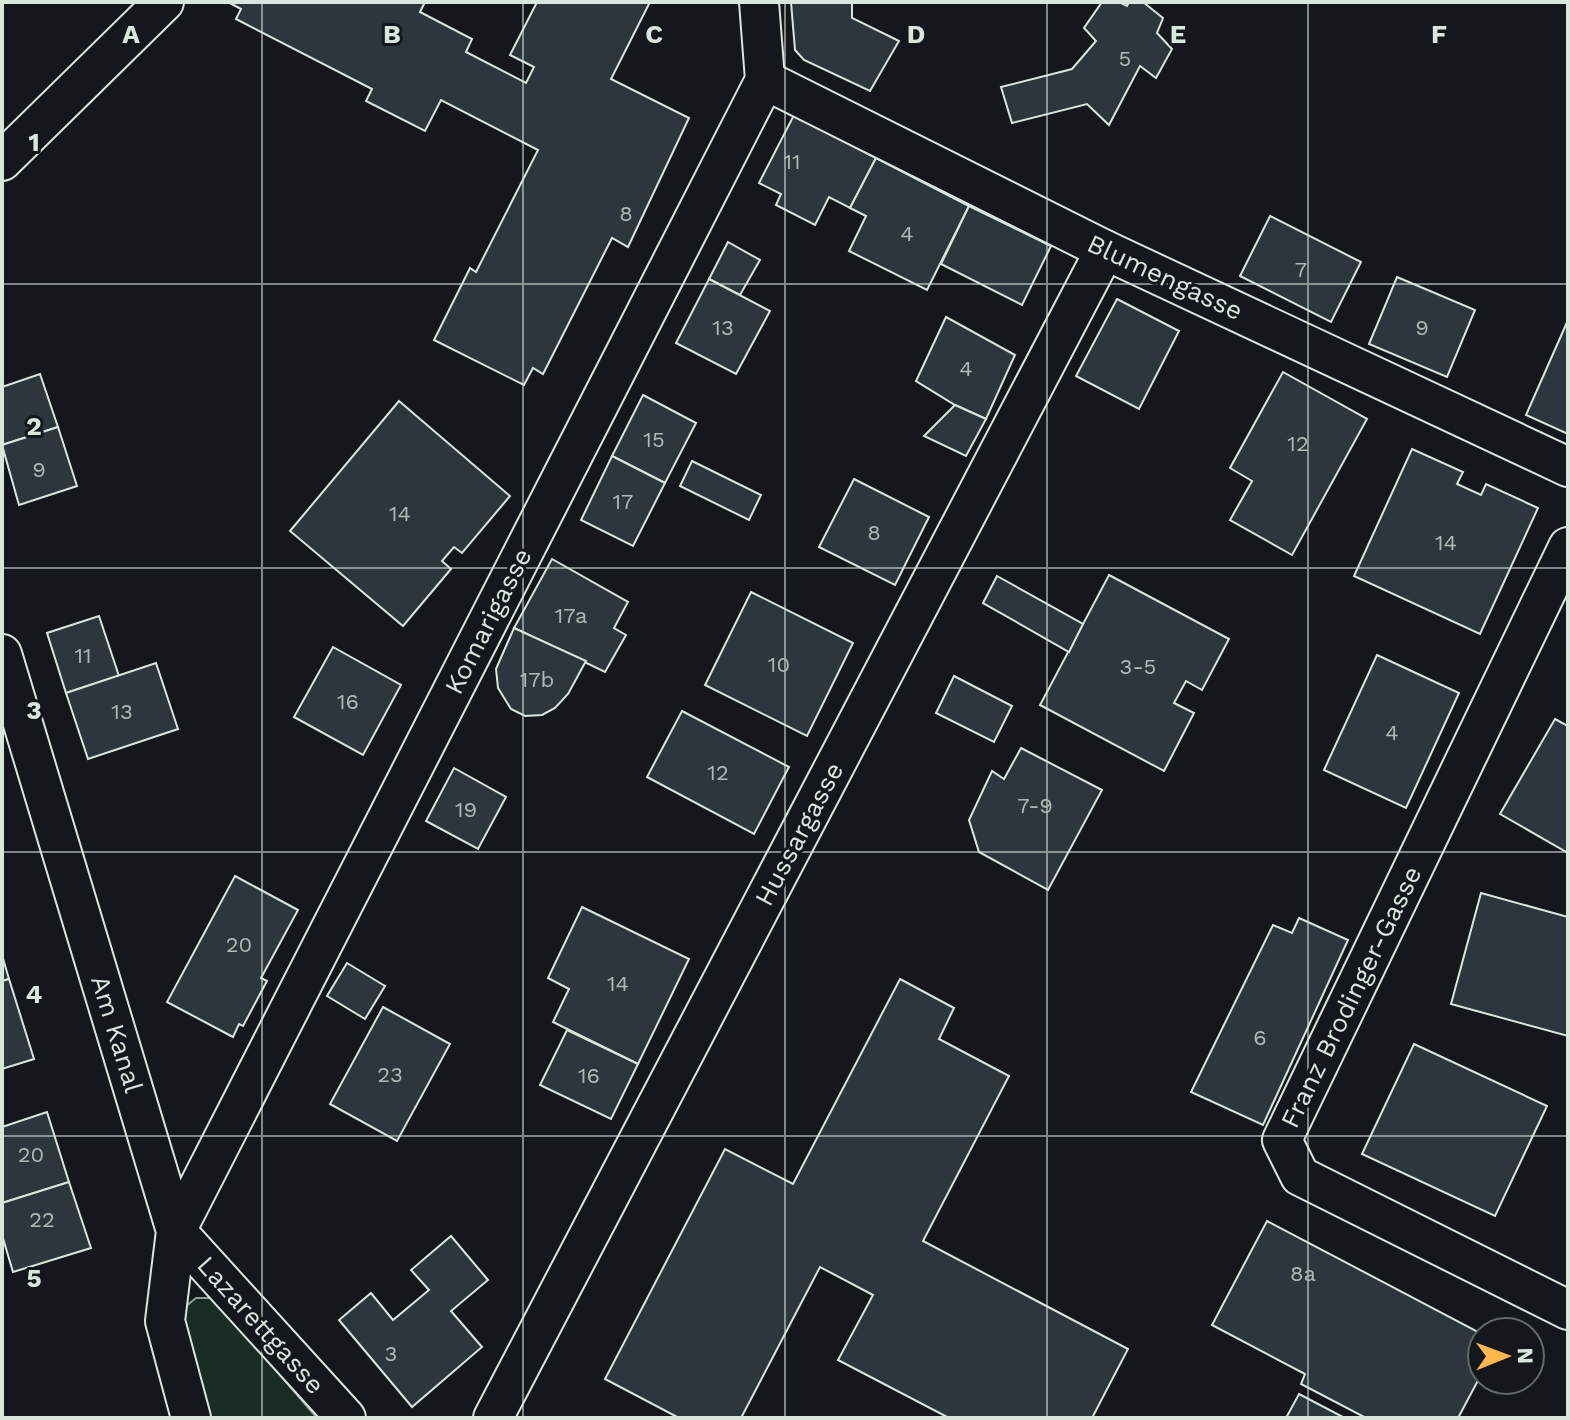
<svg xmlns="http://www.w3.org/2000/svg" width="1570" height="1420" viewBox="0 0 1570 1420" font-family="'Work Sans',sans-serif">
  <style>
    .green { fill: #1a2d24; stroke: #939e99; stroke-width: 2 }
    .building { fill: #2c363c; stroke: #d8e6dc; stroke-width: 2 }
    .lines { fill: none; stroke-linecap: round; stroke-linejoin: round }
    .street-casing { stroke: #d8e6dc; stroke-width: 42 }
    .street { stroke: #14181c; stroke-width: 38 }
    .grid { fill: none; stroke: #d8e6dc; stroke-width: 2; stroke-opacity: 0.55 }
    .labels { text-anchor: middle; stroke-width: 6; stroke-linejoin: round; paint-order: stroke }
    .number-label { font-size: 22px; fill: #adbab4 }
    .street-label { font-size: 26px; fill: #d8e6dc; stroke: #14181c }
    .grid-label { font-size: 26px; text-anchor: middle; font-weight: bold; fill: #d8e6dc; stroke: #14181c; stroke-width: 6; stroke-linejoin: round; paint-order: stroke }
  </style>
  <rect width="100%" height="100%" fill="#14181c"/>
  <polygon class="green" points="196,1298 210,1298 218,1303 317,1418 205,1418 182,1345 185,1307"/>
  <g class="building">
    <polygon points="228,2 421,2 424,4 420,12 472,39 466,52 526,83 534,67 510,55 537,2 650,2 611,79 689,118 628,247 612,238 543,374 533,368 524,385 434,340 470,268 476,272 538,150 441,100 425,131 366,101 372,89 236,19 241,9"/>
    <polygon points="791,2 852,2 852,18 899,41 870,91 804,60 795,50"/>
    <polygon points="1102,2 1119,2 1127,6 1129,2 1143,2 1163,18 1157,33 1172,49 1156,78 1140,66 1109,125 1087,104 1012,123 1001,87 1072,69 1096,41 1084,28"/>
    <polygon points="794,115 876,158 850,208 829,197 815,225 776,205 781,194 759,183"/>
    <polygon points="876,158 969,206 927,290 849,251 866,216 850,208"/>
    <polygon points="969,206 1051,246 1022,305 941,264"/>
    <polygon points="1270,216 1361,262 1331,322 1240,276"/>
    <polygon points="728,242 760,260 740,295 709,279"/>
    <polygon points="1397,277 1475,310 1447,377 1369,344"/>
    <polygon points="709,279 770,311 736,374 676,343"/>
    <polygon points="1117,299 1179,331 1139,409 1076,376"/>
    <polygon points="946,317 1015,355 986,419 955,405 916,381"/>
    <polygon points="1568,320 1568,434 1526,415"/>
    <polygon points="1283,372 1367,419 1292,555 1230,520 1252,481 1230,468"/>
    <polygon points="40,374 58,427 2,445 2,387"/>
    <polygon points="643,395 696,423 665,483 612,456"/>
    <polygon points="399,401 510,496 462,553 454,547 442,561 451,569 403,626 290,531"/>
    <polygon points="955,405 986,419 966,456 924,436"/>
    <polygon points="58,427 77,486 19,505 2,445"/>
    <polygon points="1412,449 1463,472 1457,484 1481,495 1486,484 1538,508 1480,634 1354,576"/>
    <polygon points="612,456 665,483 633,546 581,520"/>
    <polygon points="692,461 761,495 749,520 680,486"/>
    <polygon points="854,479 929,517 895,585 819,547"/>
    <polygon points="552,559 628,602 614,628 626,635 605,672 514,628"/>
    <polygon points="1109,575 1229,639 1202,690 1186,681 1174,703 1194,713 1164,771 1040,705"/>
    <polygon points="997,576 1083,624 1069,652 983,603"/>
    <polygon points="751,592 853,643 807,736 705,685"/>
    <polygon points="99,616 119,676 66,693 47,633"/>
    <polygon points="514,628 586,661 568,694 555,708 542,715 525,716 511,709 498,688 496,669"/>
    <polygon points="333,647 401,685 363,755 294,717"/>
    <polygon points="1377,655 1459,693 1406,808 1324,770"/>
    <polygon points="156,663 178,729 88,759 66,693"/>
    <polygon points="954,676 1012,706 994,742 936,713"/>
    <polygon points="682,711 789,767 754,834 647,777"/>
    <polygon points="1555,719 1568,726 1568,853 1500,814"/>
    <polygon points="1021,748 1102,790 1048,890 979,852 969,820 992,771 1004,779"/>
    <polygon points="454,768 506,797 478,849 426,821"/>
    <polygon points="235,876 298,910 261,978 267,981 243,1026 239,1024 233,1037 167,1002"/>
    <polygon points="1481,893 1568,917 1568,1036 1451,1004"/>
    <polygon points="582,907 689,959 638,1064 553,1022 569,989 548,978"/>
    <polygon points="1299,918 1348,940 1263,1125 1191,1092 1273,925 1292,933"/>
    <polygon points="2,955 9,979 2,981"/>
    <polygon points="347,963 385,986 365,1019 327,996"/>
    <polygon points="9,979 34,1059 2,1069 2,981"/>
    <polygon points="900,979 954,1008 939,1039 1009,1076 923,1241 1128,1349 1092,1418 949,1418 838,1360 873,1295 820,1267 741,1418 679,1418 605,1379 725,1149 793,1184"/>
    <polygon points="383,1007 450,1044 397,1141 330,1104"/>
    <polygon points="567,1030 638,1064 611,1119 540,1085"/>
    <polygon points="1414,1044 1547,1106 1495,1216 1362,1154"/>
    <polygon points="47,1112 69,1182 2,1203 2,1127"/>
    <polygon points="69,1182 91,1248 13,1272 2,1235 2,1203"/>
    <polygon points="1267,1221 1482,1334 1482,1373 1458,1418 1366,1418 1301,1384 1305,1374 1212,1325"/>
    <polygon points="451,1236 488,1280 451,1311 482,1347 412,1407 339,1320 371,1293 393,1320 429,1290 411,1270"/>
    <polygon points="1299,1394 1343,1417 1342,1418 1286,1418"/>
  </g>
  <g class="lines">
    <defs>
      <g id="street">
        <polyline points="765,80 1105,250 1568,467"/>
        <polyline points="2,161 164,2"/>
        <polyline points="1568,547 1282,1140 1300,1176 1568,1310"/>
        <polyline points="2,654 176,1231 165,1321 191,1418"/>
        <polyline points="176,1231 765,80 759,2"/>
        <polyline points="176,1231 346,1418"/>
        <polyline points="493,1418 1105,250"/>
      </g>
    </defs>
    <use href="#street" class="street-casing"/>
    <use href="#street" class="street"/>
  </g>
  <path class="grid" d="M262 2V1418M523 2V1418M785 2V1418M1047 2V1418M1308 2V1418M2 284H1568M2 568H1568M2 852H1568M2 1136H1568"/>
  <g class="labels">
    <g class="number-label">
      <text x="1125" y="66">5</text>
      <text x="792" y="169">11</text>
      <text x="626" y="221">8</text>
      <text x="907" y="241">4</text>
      <text x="1301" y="277">7</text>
      <text x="723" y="335">13</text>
      <text x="1422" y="335">9</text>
      <text x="966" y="376">4</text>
      <text x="654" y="447">15</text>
      <text x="1298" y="451">12</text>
      <text x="39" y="477">9</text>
      <text x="623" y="509">17</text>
      <text x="400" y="521">14</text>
      <text x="874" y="540">8</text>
      <text x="1446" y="550">14</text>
      <text x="571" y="623">17a</text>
      <text x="83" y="663">11</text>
      <text x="779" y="672">10</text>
      <text x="1138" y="674">3-5</text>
      <text x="537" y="687">17b</text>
      <text x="348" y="709">16</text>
      <text x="122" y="719">13</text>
      <text x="1392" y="740">4</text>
      <text x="718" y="780">12</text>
      <text x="1035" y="813">7-9</text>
      <text x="466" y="817">19</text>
      <text x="239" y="952">20</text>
      <text x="618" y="991">14</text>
      <text x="1260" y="1045">6</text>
      <text x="390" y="1082">23</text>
      <text x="589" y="1083">16</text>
      <text x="31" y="1162">20</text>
      <text x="42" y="1227">22</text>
      <text x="1303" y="1281">8a</text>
      <text x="391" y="1361">3</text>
    </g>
    <g class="street-label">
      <text transform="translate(1165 277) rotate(25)" y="9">Blumengasse</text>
      <text transform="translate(488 621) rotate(-63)" y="9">Komarigasse</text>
      <text transform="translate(799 834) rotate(-62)" y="9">Hussargasse</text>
      <text transform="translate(1351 997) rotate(-64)" y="9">Franz Brodinger-Gasse</text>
      <text transform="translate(117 1034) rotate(73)" y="9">Am Kanal</text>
      <text transform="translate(261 1325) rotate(48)" y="9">Lazarettgasse</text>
    </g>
  </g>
  <g class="grid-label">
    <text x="131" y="43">A</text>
    <text x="392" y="43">B</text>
    <text x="654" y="43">C</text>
    <text x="916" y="43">D</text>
    <text x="1178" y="43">E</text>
    <text x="1439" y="43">F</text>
    <text x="34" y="151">1</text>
    <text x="34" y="435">2</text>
    <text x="34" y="719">3</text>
    <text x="34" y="1003">4</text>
    <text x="34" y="1287">5</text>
  </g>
  <rect width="1570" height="1420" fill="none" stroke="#d8e6dc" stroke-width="8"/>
  <g transform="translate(1506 1356) rotate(89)"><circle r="38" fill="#14181c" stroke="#626a69" stroke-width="2"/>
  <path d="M0-6L14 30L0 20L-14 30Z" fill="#ffb74d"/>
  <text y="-12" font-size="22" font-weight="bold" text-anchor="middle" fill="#d8e6dc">N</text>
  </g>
</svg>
